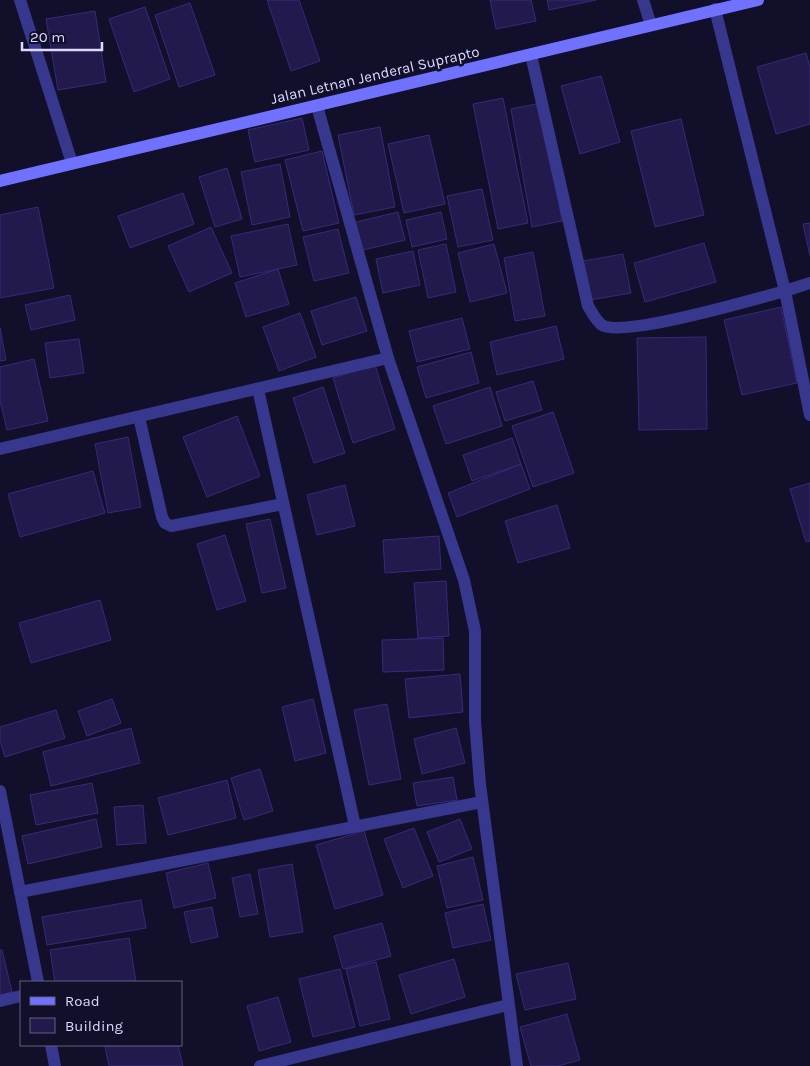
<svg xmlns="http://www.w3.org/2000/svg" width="810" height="1066" viewBox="0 0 810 1066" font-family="Karla,sans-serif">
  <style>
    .building { fill: #22194d; stroke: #362a7b }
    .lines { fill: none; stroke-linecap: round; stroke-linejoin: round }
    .service { stroke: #37378d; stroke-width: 12 }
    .minor { stroke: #37378d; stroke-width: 12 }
    .secondary { stroke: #7072ff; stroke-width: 12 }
    .labels { text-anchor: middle; stroke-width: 5; stroke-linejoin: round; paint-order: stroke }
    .street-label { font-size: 15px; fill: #dbd9ff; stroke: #120f2b }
  </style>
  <rect width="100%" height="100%" fill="#120f2b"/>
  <g class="building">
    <polygon points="267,0 299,0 320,61 291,71"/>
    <polygon points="490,0 531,0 536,21 496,29"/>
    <polygon points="547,0 596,0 549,10"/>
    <polygon points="190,3 215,75 179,87 155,15"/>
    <polygon points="145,7 170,79 134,92 109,19"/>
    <polygon points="95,11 106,82 58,90 46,19"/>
    <polygon points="806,53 810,67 810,124 776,134 757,67"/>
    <polygon points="601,76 620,142 580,154 561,86"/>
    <polygon points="503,98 528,223 498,229 473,104"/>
    <polygon points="541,103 562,221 532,227 511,109"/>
    <polygon points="302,118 309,150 255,162 248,130"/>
    <polygon points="681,119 704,215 655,227 631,131"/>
    <polygon points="380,127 395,207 354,215 338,135"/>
    <polygon points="429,135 445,204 404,213 388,144"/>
    <polygon points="322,151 339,223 303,231 285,160"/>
    <polygon points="280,164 290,217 252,225 241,172"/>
    <polygon points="227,168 242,219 215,227 199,177"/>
    <polygon points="482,189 493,240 458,247 447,196"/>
    <polygon points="183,193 194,224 130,248 118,216"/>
    <polygon points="38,207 54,288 0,298 0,215"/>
    <polygon points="398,212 405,240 359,251 352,223"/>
    <polygon points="441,212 447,239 412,247 406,220"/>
    <polygon points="810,223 810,256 803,224"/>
    <polygon points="288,224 297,265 240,277 231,236"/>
    <polygon points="211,227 232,273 189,292 168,246"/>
    <polygon points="338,229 349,273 314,281 303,237"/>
    <polygon points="704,243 716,282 645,302 634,263"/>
    <polygon points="446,244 456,292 428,298 418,250"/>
    <polygon points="494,244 507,293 470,302 458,253"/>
    <polygon points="413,251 420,285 383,293 376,259"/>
    <polygon points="533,252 545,316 515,321 504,258"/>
    <polygon points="623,254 631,293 590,300 583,261"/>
    <polygon points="278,269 289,304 246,317 235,283"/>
    <polygon points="70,295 75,320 31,330 25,305"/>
    <polygon points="356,297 367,331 322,345 311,311"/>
    <polygon points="781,307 797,383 742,395 724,320"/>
    <polygon points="300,313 316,357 279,371 263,327"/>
    <polygon points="462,318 470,349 417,362 409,331"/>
    <polygon points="556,326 564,359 497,375 490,342"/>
    <polygon points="0,328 6,360 0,361"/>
    <polygon points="706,337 707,429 639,430 637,338"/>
    <polygon points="79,339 84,373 50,378 45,343"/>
    <polygon points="471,352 479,383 426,398 417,367"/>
    <polygon points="34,359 48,421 7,430 0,401 0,367"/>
    <polygon points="375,365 395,429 353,443 333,378"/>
    <polygon points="533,381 542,410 505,421 496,392"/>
    <polygon points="323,387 345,453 314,463 293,398"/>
    <polygon points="490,387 502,426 446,444 433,406"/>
    <polygon points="553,412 574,473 533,487 512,426"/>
    <polygon points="237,416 260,476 207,497 183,437"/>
    <polygon points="128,437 141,507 108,513 95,444"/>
    <polygon points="512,438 521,464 472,481 463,455"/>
    <polygon points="521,464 530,489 457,517 448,493"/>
    <polygon points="93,471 105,513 20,537 8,494"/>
    <polygon points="810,483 810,541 806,542 790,489"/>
    <polygon points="345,485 355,526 317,535 307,495"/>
    <polygon points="557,505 570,548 518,563 505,521"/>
    <polygon points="270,519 286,588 262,593 246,524"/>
    <polygon points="225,535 246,601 217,610 197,544"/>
    <polygon points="439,536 441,569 385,573 383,540"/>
    <polygon points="446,581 449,636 418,638 414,583"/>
    <polygon points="100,600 111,640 31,663 19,623"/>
    <polygon points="443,638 444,670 383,672 382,640"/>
    <polygon points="460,674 463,712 409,718 405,679"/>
    <polygon points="112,699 121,723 87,736 78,711"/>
    <polygon points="313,699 326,753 295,761 282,707"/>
    <polygon points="387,704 401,779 369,785 354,710"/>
    <polygon points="56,710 65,738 5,757 0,741 0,727"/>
    <polygon points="131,728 140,763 51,786 43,752"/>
    <polygon points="456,728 465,763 422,774 414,739"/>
    <polygon points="260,769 273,811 244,820 231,778"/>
    <polygon points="453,777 457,800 417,806 413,783"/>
    <polygon points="227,780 236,818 168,835 158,798"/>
    <polygon points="92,783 98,813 36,825 30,795"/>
    <polygon points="143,805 146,843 117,845 114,807"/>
    <polygon points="96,819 102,847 28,864 22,836"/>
    <polygon points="460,819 472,849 439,862 427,832"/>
    <polygon points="414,828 433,876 403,888 384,839"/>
    <polygon points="364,831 383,895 335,909 316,845"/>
    <polygon points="473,857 483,900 447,908 437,866"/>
    <polygon points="208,863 216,898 174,908 166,873"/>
    <polygon points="292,864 303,932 270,937 258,870"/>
    <polygon points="250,874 258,914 240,917 232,878"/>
    <polygon points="141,900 146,928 47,945 42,917"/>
    <polygon points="483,904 491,940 453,948 445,913"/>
    <polygon points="212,907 218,937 191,943 184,912"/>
    <polygon points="382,923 391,956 343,969 334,936"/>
    <polygon points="129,938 136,982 55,982 50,950"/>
    <polygon points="0,950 2,950 12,992 0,995"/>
    <polygon points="454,959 465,997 411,1014 399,975"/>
    <polygon points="376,962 390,1019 360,1026 346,969"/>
    <polygon points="568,963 576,999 525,1010 516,974"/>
    <polygon points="340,969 355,1027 313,1037 299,979"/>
    <polygon points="278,997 291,1042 259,1051 247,1006"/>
    <polygon points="567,1014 580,1060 558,1066 531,1066 520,1027"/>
    <polygon points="114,1045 178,1045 183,1066 109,1066 105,1047"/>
  </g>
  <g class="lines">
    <g class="service">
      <polyline points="643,0 651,25"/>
      <polyline points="0,1001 21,996"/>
    </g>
    <g class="minor">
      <polyline points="20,0 72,163"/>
      <polyline points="715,9 785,291 810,283"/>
      <path d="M531 55 588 306C592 312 596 321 602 325 622 338 756 299 785 291L810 415"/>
      <polyline points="317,106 388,358 464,580 475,631 475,721 480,784 517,1066"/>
      <polyline points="258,389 355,826"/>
      <polyline points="139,417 162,517 165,523 171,526 283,504"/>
      <polyline points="0,449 388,358"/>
      <polyline points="0,791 38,982"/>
      <polyline points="20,892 482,802"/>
      <polyline points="51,1045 55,1066"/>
      <polyline points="260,1066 508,1005"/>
    </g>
    <polyline class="secondary" points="0,181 758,0"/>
  </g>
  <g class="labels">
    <g class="street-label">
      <text transform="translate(375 75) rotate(-13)" y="5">Jalan Letnan Jenderal Suprapto</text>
    </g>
  </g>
  <rect x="20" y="981" width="162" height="65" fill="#120f2b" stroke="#626080"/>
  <rect x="30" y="997" width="25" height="8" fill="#7072ff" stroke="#626080"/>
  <text x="65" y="1006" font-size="15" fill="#dbd9ff">Road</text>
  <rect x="30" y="1018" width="25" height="15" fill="#22194d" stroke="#626080"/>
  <text x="65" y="1031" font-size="15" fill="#dbd9ff">Building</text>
  <path d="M22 42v8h80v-8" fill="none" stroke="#dbd9ff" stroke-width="2.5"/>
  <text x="30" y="42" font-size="15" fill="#dbd9ff" stroke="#120f2b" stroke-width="4" paint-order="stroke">20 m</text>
</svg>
